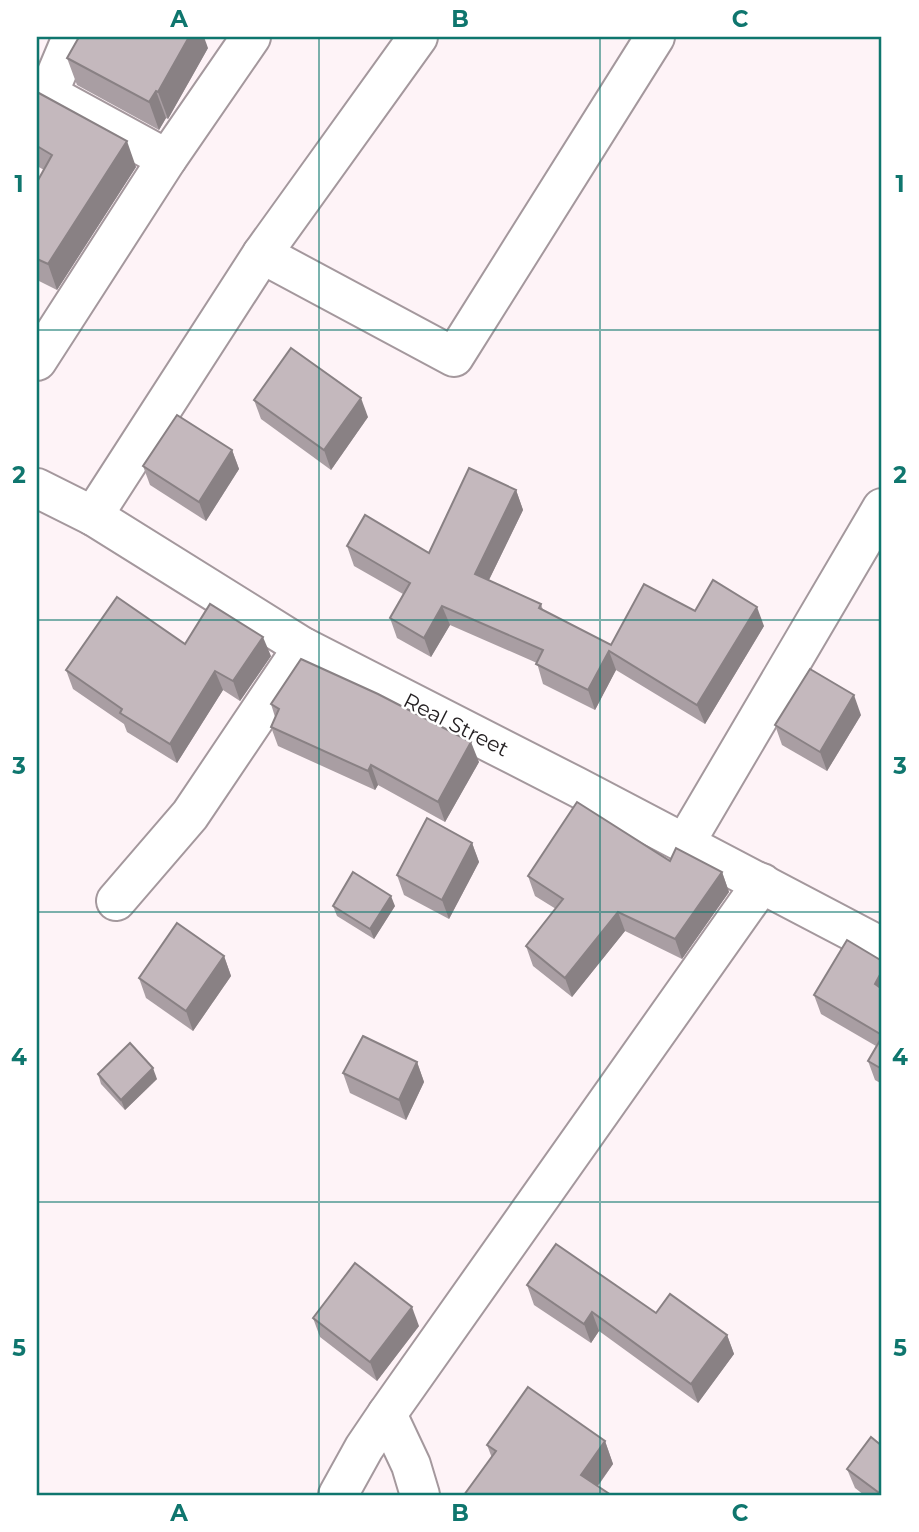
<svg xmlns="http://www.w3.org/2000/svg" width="919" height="1532" viewBox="0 0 919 1532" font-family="Montserrat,sans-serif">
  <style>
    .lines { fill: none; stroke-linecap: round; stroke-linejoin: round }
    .minor-casing { stroke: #a4989d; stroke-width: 42 }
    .minor { stroke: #fff; stroke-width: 38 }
    .wall { fill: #a99ea3 }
    .shaded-wall { fill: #898184 }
    .building { fill: #c4b8bd; stroke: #898184; stroke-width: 2 }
    .grid { fill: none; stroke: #0f766e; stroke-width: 2; stroke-opacity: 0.55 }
    .labels { text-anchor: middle; stroke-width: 5; stroke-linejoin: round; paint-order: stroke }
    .street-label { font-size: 21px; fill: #252123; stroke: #fff }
    .neatline { fill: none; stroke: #0f766e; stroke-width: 2.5 }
    .grid-label { font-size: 23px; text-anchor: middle; font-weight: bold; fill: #0f766e }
  </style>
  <rect width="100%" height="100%" fill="#fef3f7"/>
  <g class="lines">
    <defs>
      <g id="minor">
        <polyline points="72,37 48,94 167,159"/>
        <polyline points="262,254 454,357 655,37"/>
        <polyline points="37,361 167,159 251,37"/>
        <polyline points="37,488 93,516 303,647 575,786 882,947"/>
        <polyline points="93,516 262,254 418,37"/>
        <polyline points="685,843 882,508"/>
        <polyline points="116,901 190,815 303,647"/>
        <polyline points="387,1414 411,1465 420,1495"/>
        <polyline points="338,1495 364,1448 387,1414 762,883"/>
      </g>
    </defs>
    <use href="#minor" class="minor-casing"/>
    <use href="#minor" class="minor"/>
  </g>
  <g class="wall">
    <polygon points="208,48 168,119 166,118 159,130 77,85 67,58"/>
    <polygon points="37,92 136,167 57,290 37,280 37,182 44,170 37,166"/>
    <polygon points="254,400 368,417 331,470 261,419"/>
    <polygon points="232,450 239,469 206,521 150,485 143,466"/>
    <polygon points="516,490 523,510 489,580 541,604 543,610 611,645 695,611 764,626 705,724 616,670 595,710 543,684 537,663 450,625 431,657 397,638 390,618 403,594 354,566 347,546 429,553"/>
    <polygon points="185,644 271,656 240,701 223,690 177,763 127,732 124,724 73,689 66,670"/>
    <polygon points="271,704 479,762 445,822 378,785 375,790 278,746 271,727 275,717"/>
    <polygon points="861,715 827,771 782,745 775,725"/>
    <polygon points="472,843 479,862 449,919 404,895 397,875"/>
    <polygon points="670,861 722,872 729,892 682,959 625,931 572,997 533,966 526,946 556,909 535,896 528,876"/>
    <polygon points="333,906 395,906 374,939 337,916"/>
    <polygon points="224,956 231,976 193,1031 146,998 139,978"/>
    <polygon points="882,961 882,1084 875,1080 868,1061 876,1046 821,1014 814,995"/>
    <polygon points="417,1062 424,1082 406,1120 350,1093 343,1073"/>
    <polygon points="98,1074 157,1079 125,1110 101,1084"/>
    <polygon points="527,1285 656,1313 727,1335 734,1354 698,1403 599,1331 591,1343 534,1305"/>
    <polygon points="313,1318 419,1326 377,1381 320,1337"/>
    <polygon points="605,1441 613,1464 598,1486 492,1458 487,1445"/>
    <polygon points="847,1469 882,1495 864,1495 855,1488"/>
  </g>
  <g class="shaded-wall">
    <polygon points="189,37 204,37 208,48 168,119 158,92"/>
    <polygon points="156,91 166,118 159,130 149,102"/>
    <polygon points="127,141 136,167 57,290 48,264"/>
    <polygon points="361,398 368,417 331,470 324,450"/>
    <polygon points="232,450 239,469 206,521 199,502"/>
    <polygon points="516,490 523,510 482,594 475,574"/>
    <polygon points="442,606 450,625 431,657 424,638"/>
    <polygon points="757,607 764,626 705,724 697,705"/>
    <polygon points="263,637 271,656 240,701 233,681"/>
    <polygon points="609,651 616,670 595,710 588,690"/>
    <polygon points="215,671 223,690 177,763 170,744"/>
    <polygon points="854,695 861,715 827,771 820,752"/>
    <polygon points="471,742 479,762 445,822 438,802"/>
    <polygon points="371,765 378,785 375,790 368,771"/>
    <polygon points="472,843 479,862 449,919 442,900"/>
    <polygon points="722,872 729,892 682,959 675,939"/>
    <polygon points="391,896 395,906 374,939 370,929"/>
    <polygon points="618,912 625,931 572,997 565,978"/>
    <polygon points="224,956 231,976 193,1031 186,1011"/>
    <polygon points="882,971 882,1002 875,984"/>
    <polygon points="417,1062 424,1082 406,1120 399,1100"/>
    <polygon points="153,1068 157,1079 125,1110 121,1100"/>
    <polygon points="412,1307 419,1326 377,1381 370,1362"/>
    <polygon points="592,1312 599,1331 591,1343 584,1324"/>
    <polygon points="727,1335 734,1354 698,1403 691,1384"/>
    <polygon points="605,1441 613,1464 591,1495 581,1475"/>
  </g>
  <g class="building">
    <polygon points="79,37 189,37 158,92 156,91 149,102 67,58"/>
    <polygon points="37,92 127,141 48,264 37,259 37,182 52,155 37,146"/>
    <polygon points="291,348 361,398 324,450 254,400"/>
    <polygon points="177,415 232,450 199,502 143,466"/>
    <polygon points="469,468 516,490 475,574 541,604 539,608 611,645 644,584 695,611 713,580 757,607 697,705 609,651 588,690 536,664 543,650 442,606 424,638 390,618 410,583 347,546 365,515 429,553"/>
    <polygon points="117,597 185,644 210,604 263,637 233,681 215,671 170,744 120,713 122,709 66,670"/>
    <polygon points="301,659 378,694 471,742 438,802 371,765 368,771 271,727 279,709 271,704"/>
    <polygon points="810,669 854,695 820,752 775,725"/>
    <polygon points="577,802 670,861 676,848 722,872 675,939 618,912 565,978 526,946 563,899 528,876"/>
    <polygon points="427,818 472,843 442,900 397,875"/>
    <polygon points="353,872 391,896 370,929 333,906"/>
    <polygon points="177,923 224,956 186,1011 139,978"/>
    <polygon points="847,940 882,961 882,971 875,984 882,989 882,1035 814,995"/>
    <polygon points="363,1036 417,1062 399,1100 343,1073"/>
    <polygon points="882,1037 882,1069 868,1061"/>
    <polygon points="130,1043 153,1068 121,1100 98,1074"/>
    <polygon points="556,1244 656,1313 670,1294 727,1335 691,1384 592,1312 584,1324 527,1285"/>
    <polygon points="355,1263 412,1307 370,1362 313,1318"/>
    <polygon points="528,1387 605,1441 581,1475 611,1495 464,1495 496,1451 487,1445"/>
    <polygon points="871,1437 882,1446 882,1495 847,1469"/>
  </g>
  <path class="grid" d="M319 37V1495M600 37V1495M37 330H882M37 620H882M37 912H882M37 1202H882"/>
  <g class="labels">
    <g class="street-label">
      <text transform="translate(456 725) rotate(27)" y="7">Real Street</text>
    </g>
  </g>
  <rect width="919" height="1532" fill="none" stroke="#ffffff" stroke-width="77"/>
  <rect x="38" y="38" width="842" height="1456" class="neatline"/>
  <g class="grid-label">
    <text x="179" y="27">A</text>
    <text x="460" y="27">B</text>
    <text x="740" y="27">C</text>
    <text x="19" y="192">1</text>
    <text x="900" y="192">1</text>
    <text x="19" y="483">2</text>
    <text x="900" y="483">2</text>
    <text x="19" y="774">3</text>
    <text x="900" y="774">3</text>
    <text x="19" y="1065">4</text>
    <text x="900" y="1065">4</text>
    <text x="19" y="1356">5</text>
    <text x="900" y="1356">5</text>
    <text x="179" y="1521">A</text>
    <text x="460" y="1521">B</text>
    <text x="740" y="1521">C</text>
  </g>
</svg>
